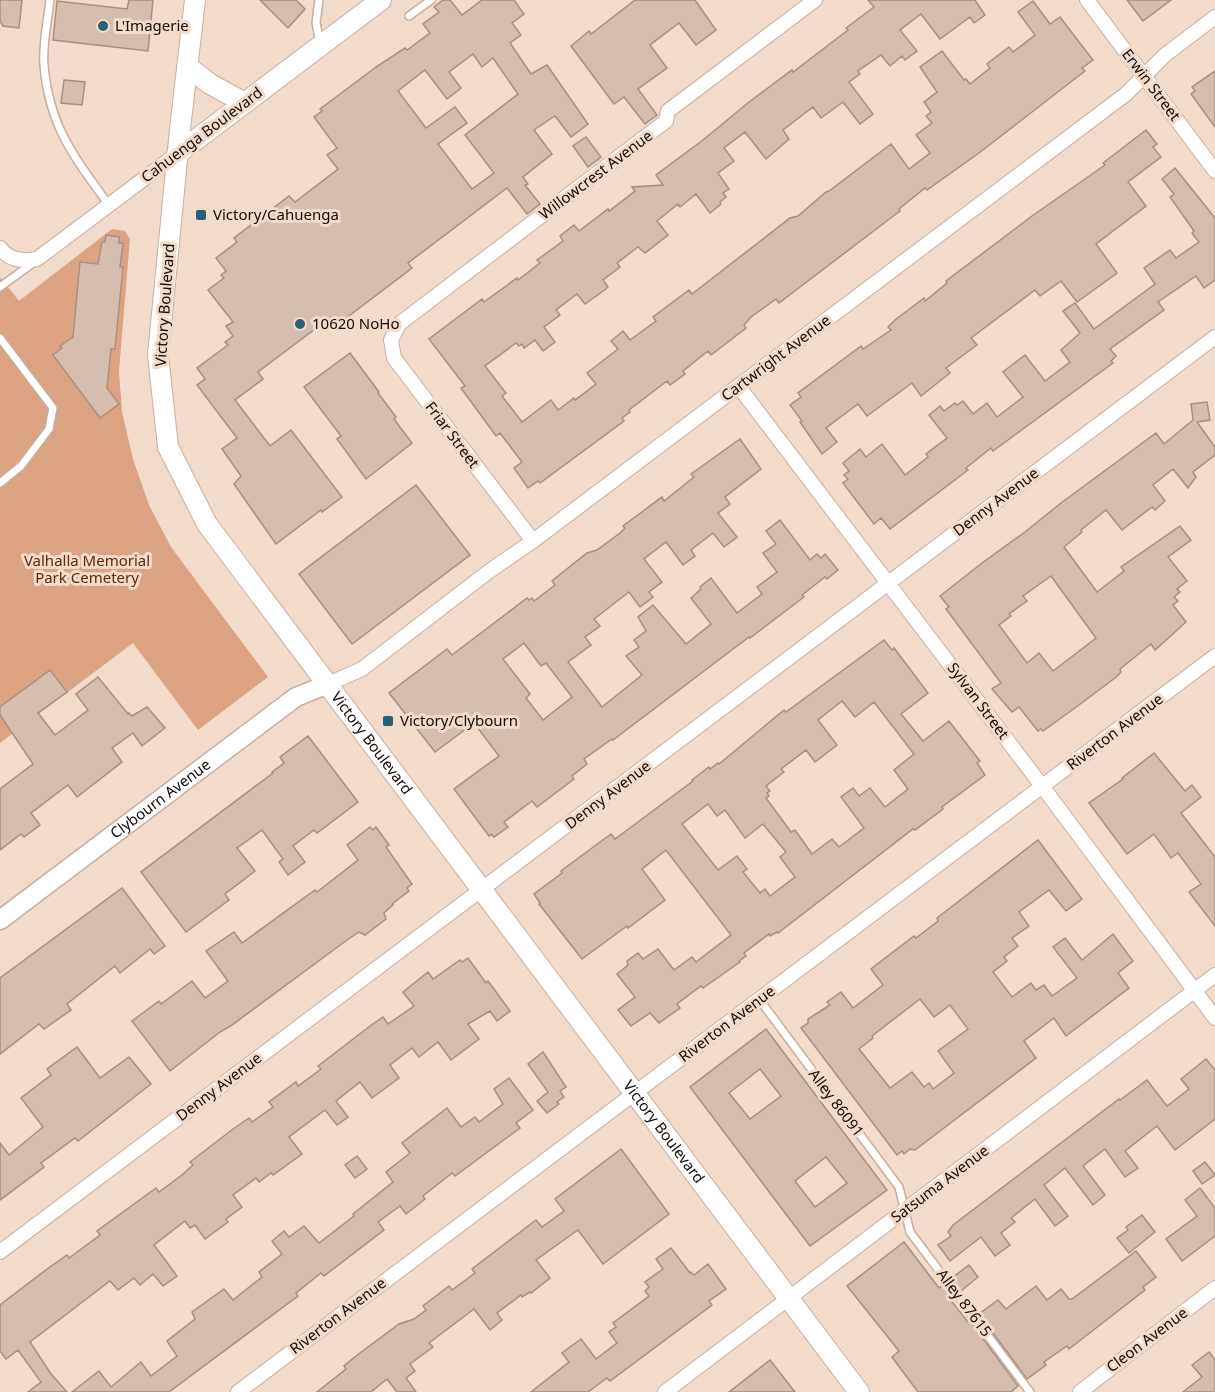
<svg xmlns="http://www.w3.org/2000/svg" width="1215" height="1392" viewBox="0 0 1215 1392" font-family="'Noto Sans',sans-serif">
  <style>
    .green { fill: #dba381 }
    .building { fill: #d5bdaf; stroke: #a69083; stroke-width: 1.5; fill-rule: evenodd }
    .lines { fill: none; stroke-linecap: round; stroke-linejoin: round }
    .service-casing { stroke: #c6afa1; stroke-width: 10 }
    .minor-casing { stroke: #c6afa1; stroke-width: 16 }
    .tertiary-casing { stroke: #c6afa1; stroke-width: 21 }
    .secondary-casing { stroke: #c6afa1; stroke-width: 22 }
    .service { stroke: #fff; stroke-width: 7 }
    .minor { stroke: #fff; stroke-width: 14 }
    .tertiary { stroke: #fff; stroke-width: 18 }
    .secondary { stroke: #fff; stroke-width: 20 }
    .poi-dot { fill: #285f79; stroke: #f3dbcc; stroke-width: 2 }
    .labels { text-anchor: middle; stroke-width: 6; stroke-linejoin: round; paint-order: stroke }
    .poi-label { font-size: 15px; fill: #130b07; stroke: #f3dbcc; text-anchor: start }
    .street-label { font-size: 15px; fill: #130b07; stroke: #f3dbcc }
    .park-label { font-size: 15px; fill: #612a00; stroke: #f3dbcc }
  </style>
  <rect width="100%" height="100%" fill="#f3dbcc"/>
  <polygon class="green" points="112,229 125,231 130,239 119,371 122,412 133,459 149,505 171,547 268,677 198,730 133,643 0,743 0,277 19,301"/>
  <g class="building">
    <polygon points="0,0 22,0 19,28 3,26 0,21"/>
    <polygon points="129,0 153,0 148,51 53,40 57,1 127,9"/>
    <polygon points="260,0 296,0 305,9 288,28"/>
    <path d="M443 0H450L462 15 482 0H514L524 14 512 23 521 35 510 43 531 74 547 65 588 124 571 137 555 116 534 130 552 154 523 177 528 184 525 185 540 204 527 214 507 188 408 263 412 268 337 325 331 317 258 372 263 379 235 400 270 446 291 430 342 497 322 512 321 510 276 544 234 484 241 476 222 449 237 438 197 385 205 379 197 368 228 345 225 342 233 336 226 326 233 322 208 290 224 278 221 275 226 271 216 258 237 242 234 238 289 196 295 202 338 169 327 155 337 148 314 117 322 111 320 109 376 67 405 48 407 50 430 33 423 24 439 12 434 7ZM473 54 482 67 493 58 518 94 465 135 494 173 472 189 438 144 467 123 455 107 426 128 398 91 425 70 447 99 461 88 449 72Z"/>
    <polygon points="635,0 695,0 716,30 696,45 679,23 650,45 667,68 638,89 657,115 645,124 624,97 614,104 571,46 589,31 591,34"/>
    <polygon points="868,0 975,0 985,15 974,23 970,17 940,39 921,14 900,30 917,51 905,60 902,56 890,66 881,55 858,71 860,74 849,82 873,114 860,124 843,102 821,118 813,107 783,130 789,139 766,159 745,132 724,148 734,161 718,173 729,189 723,193 726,197 720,202 721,204 710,213 696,194 680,207 678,204 657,221 668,235 645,253 638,247 617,263 620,267 603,280 608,287 606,289 585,304 577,294 556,310 560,315 544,327 555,342 543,351 535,340 524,348 522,344 519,346 516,343 485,366 506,393 502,396 522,422 551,400 558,410 574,398 575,400 596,384 587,373 618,349 611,341 623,331 630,340 656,321 653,317 689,290 692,294 790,218 798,216 826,192 829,191 891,144 909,169 930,153 916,135 932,123 926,116 931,112 924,102 937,92 920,67 942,51 964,80 966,79 970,84 990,68 987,64 1009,47 1013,52 1035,35 1018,12 1033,1 1050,24 1060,17 1093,60 1082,68 1085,71 979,153 927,190 925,188 899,209 900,211 892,217 779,303 776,299 751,317 744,325 746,328 711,355 708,351 683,371 685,374 670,385 667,381 629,410 630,412 622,418 624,421 540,483 538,481 528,488 514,468 522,462 500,433 496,436 461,388 465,386 429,339 482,299 484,302 517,278 518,280 540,263 537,260 563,241 560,236 574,225 579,231 608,209 609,211 635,191 632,187 663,185 656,175 703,140 749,102 792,70 793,72 848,30 846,28 874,7"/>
    <polygon points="1127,0 1171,0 1143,21"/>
    <polygon points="1215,71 1215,127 1191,94 1195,91 1192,87"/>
    <polygon points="64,80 85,82 82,105 61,103"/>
    <polygon points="1146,130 1157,144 1153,147 1161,157 1128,182 1146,206 1096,244 1117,273 1077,302 1061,281 1040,296 1035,290 971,338 977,345 946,368 950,373 921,396 912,383 867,416 858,404 826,428 837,442 822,454 800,422 802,421 790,405 801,397 798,393 861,346 863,349 891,330 888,327 895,320 924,298 925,301 947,283 946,281 1032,216 1105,165 1103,163"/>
    <polygon points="586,137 601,157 588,167 573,146"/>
    <polygon points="1175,168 1215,218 1215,280 1204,288 1196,276 1158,302 1164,310 1110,349 1116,356 1111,361 1113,363 993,451 991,448 966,468 968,470 890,529 881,518 874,524 843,483 848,479 844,475 849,471 843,463 860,449 866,457 882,444 905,475 928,457 926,454 947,438 929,415 940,406 944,411 955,403 957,405 963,401 973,414 987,403 997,417 1023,397 1003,372 1025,355 1045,381 1070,362 1061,350 1080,333 1063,311 1075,303 1094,329 1155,284 1144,268 1170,250 1176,258 1199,242 1192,233 1194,231 1170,197 1174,194 1162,179"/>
    <polygon points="106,235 119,237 119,243 123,243 120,267 123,267 115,349 111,349 107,388 119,404 100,418 53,355 62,348 60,346 73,337 80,262 98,264 102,242 105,242"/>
    <polygon points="350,353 379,392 378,393 396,417 394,419 412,443 366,479 337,439 341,436 304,387"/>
    <path d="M1207 402 1210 420 1197 422 1215 447V455L1193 472 1196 477 1188 488 1173 469 1153 485 1165 501 1155 510 1152 507 1122 530 1106 510 1081 530 1082 532 1064 547 1097 592 1124 571 1121 567 1180 526 1191 540 1168 557 1187 581 1177 589 1180 592 1174 597 1178 601 1173 605 1186 622 1155 650 1151 644 1120 669 1121 672 1115 678 1079 705 1043 731 1041 729 1038 731 1019 707 1012 712 992 689 1001 683 946 609 949 607 940 596 982 563 1025 532 1061 503 1156 433 1164 444 1193 420 1191 404ZM1051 576 1096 638 1053 671 1039 653 1027 663 999 625 1011 616 1009 614 1027 601 1023 596Z"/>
    <path d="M740 439 761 469 725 497 730 504 718 513 737 537 724 547 713 533 691 550 695 556 683 565 666 542 644 559 662 582 649 592 653 597 640 607 629 592 594 619 600 626 585 637 591 645 568 662 602 707 642 675 626 656 639 647 634 640 646 631 638 617 653 605 686 644 711 624 691 598 701 589 700 587 711 578 737 613 762 594 757 587 777 572 763 553 776 544 766 531 780 520 810 560 817 554 821 558 825 554 838 570 827 579 825 577 802 595 804 597 750 638 749 637 613 740 612 739 584 759 587 764 572 776 574 779 537 807 532 801 504 822 508 827 494 837 491 834 489 836 454 789 499 756 474 723 435 752 389 693 447 649 452 655 527 598 529 600 532 598 534 601 555 585 552 581 587 553 597 550 620 533 625 528 623 526 662 497 664 501 694 477 691 474ZM524 643 541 666 546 663 572 697 543 720 526 698 530 694 503 659Z"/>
    <polygon points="416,485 470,555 352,644 299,574"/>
    <path d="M884 640 892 650 894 648 928 693 901 714 923 741 949 721 980 761 977 763 985 775 942 807 943 809 915 830 913 829 778 933 777 932 770 936 769 934 744 953 746 956 739 961 740 962 703 988 701 986 677 1004 680 1008 659 1023 650 1013 631 1026 618 1010 635 997 617 974 628 965 627 961 638 953 643 959 658 949 674 970 692 957 696 962 731 935 666 850 642 869 665 900 628 928 627 926 582 959 539 904 540 903 534 894 562 873 561 871 611 834 615 839 693 781 692 780 709 767 710 769 718 763 719 764 784 710 786 712ZM842 701 855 717 874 702 914 754 894 770 908 789 885 807 870 788 859 796 853 788 841 797 864 828 839 847 832 839 812 854 795 830 791 832 766 798 769 796 767 793 770 791 766 786 784 772 781 769 806 750 815 762 837 745 818 720ZM708 804 717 816 725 810 745 838 763 824 786 852 780 857 795 877 770 896 765 889 760 893 743 872 747 869 737 856 718 870 682 824Z"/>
    <polygon points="50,670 67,692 38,713 55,735 88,710 76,694 98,677 128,714 129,713 132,716 147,707 165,728 142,746 133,733 112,748 122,762 77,797 68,785 31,813 40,825 24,837 21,834 0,850 0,789 33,764 0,715 0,707"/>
    <polygon points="308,736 358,802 317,833 314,830 293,846 305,862 288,875 279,862 283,859 262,830 237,848 255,871 225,894 229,900 186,932 141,872 273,773 272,772 284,763 280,757"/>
    <polygon points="1154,753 1185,791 1192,785 1201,797 1181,813 1215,857 1215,926 1189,892 1201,884 1178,853 1171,858 1154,834 1127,854 1089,803 1123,779 1122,778"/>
    <polygon points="370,827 373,830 376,827 389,845 386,847 412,884 407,888 409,891 392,904 393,905 384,913 386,919 365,935 359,932 347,940 232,1025 220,1032 170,1071 132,1021 159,1001 161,1004 192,981 205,998 228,981 206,951 234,932 242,943 315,890 317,892 358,860 347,845"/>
    <path d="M1038 840 1082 899 1066 911 1049 890 1019 912 1029 926 1012 938 1018 946 1004 957 1007 961 993 972 1012 997 1031 983 1036 990 1044 985 1052 996 1077 978 1053 947 1065 938 1082 960 1113 934 1133 961 1118 973 1129 988 1066 1036 1054 1018 1024 1041 1036 1058 915 1150 910 1149 904 1154 902 1151 897 1155 801 1028 808 1023V1019L830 1005 827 1002 841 992 853 1008 883 985 871 969 914 936 916 938 938 921 937 918ZM920 999 934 1017 950 1005 968 1029 938 1051 954 1073 933 1089 929 1083 924 1087 912 1072 890 1088 859 1049 873 1038 872 1036Z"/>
    <polygon points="122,888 165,946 154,954 150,949 120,973 115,966 67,1004 71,1010 44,1029 39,1024 0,1054 0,978"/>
    <polygon points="468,958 486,983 488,981 510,1011 497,1021 490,1011 468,1024 479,1039 451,1060 438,1042 419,1057 412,1048 390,1065 399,1078 372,1098 360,1082 336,1101 348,1117 337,1125 325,1110 289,1137 302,1154 273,1175 271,1173 259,1182 256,1178 233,1195 242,1207 226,1219 228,1222 205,1239 195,1225 190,1228 185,1221 154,1245 177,1276 163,1286 153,1274 140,1285 134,1278 118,1290 110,1281 30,1342 51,1374 67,1392 28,1392 41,1382 18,1350 6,1359 0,1351 0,1305 47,1269 67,1255 69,1258 100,1235 97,1231 156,1188 159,1192 182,1175 193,1165 190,1162 233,1129 249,1118 252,1122 273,1107 269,1102 296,1082 298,1086 321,1069 318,1066 370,1026 383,1017 388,1024 414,1006 403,992 428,972 433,979 460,960 462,962"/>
    <path d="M766 1029 887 1190 810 1246 690 1087ZM760 1069 781 1096 750 1119 729 1093ZM826 1157 847 1183 815 1207 795 1181Z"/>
    <polygon points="77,1047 100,1078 129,1057 151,1084 78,1141 75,1138 41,1163 44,1167 0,1200 0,1143 9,1155 43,1127 21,1098 51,1075 47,1069"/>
    <polygon points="543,1052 566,1087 560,1091 564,1097 557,1102 559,1104 547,1113 537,1101 548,1092 528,1064"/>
    <polygon points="1206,1059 1215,1070 1215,1119 1175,1150 1157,1126 1125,1151 1138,1168 1125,1177 1105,1149 1083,1166 1105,1195 1093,1205 1065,1168 1044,1185 1068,1216 1055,1226 1035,1199 1011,1218 1015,1222 1001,1233 1010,1245 995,1256 981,1237 950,1261 938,1245 951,1236 948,1232 953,1225 1119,1099 1120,1100 1147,1080 1167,1106 1189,1089 1181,1079"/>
    <polygon points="509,1078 533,1110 516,1123 520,1128 455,1176 452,1173 423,1196 425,1199 406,1214 400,1206 378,1222 384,1230 324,1276 321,1273 296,1293 298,1296 169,1392 72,1392 99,1371 111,1387 141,1362 151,1376 177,1356 167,1341 195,1319 192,1312 224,1289 233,1300 262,1277 259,1272 282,1254 272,1241 284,1231 289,1237 304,1226 319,1243 354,1216 353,1214 393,1182 386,1172 410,1153 402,1143 447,1108 461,1127 475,1117 479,1122 503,1104 494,1089"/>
    <polygon points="621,1149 669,1214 603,1264 578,1230 561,1242 536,1260 550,1278 531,1293 530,1292 522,1297 521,1295 497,1313 502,1320 490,1330 474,1309 429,1343 433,1347 410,1364 415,1371 406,1378 416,1392 397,1392 387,1379 371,1392 317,1392 346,1369 344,1366 356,1356 399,1324 414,1319 426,1310 423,1306 449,1286 452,1290 475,1273 472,1269 536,1220 542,1227 564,1211 555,1199"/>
    <polygon points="357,1156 367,1169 355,1178 345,1165"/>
    <polygon points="1205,1162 1215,1175 1202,1184 1193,1171"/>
    <polygon points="1200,1188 1215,1208 1215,1236 1182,1261 1166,1239 1197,1216 1185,1200"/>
    <polygon points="1142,1215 1155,1232 1129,1253 1117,1238 1128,1230 1126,1227"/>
    <polygon points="904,1242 939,1288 943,1285 952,1297 950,1299 968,1322 970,1321 1018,1386 1011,1392 918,1392 892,1357 899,1351 847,1286"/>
    <polygon points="671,1248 690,1273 691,1272 694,1275 708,1264 726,1289 709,1301 712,1305 610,1381 607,1378 588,1392 531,1392 569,1362 562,1353 581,1339 596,1359 617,1343 609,1332 616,1327 613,1323 649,1296 645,1291 649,1287 645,1282 663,1269 656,1259"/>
    <polygon points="1136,1251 1156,1277 1143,1287 1145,1290 1069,1349 1067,1346 1044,1362 1046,1365 1027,1379 979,1314 998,1300 1006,1309 1036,1286 1047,1300 1061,1289 1069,1299 1072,1299"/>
    <polygon points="969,1265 978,1277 961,1291 952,1278"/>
    <polygon points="1209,1352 1215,1360 1215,1392 1183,1392 1202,1377 1192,1365"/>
    <polygon points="770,1360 795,1392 729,1392"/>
  </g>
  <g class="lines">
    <defs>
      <g id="service">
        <path d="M50 0C48 19 42 46 44 65 49 126 74 157 109 205"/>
        <polyline points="319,0 316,23 320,42"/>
        <polyline points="409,16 431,0"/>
        <polyline points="0,287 33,263"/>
        <polyline points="0,338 53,408 49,429 21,466 0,483"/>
        <polyline points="759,999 899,1187 910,1232 1030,1392"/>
      </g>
      <g id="minor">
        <polyline points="1087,0 1215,171"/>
        <path d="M0 248C10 261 23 261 37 259L177 154"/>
        <polyline points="739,387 1042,786 1215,1018"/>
        <polyline points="533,541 394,358 391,340 399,324 666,121 668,111 815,0"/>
        <polyline points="326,685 362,669 488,572 533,541 1126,94 1165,55 1215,17"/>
        <polyline points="0,1252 1215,337"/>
        <polyline points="238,1392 1215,656"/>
        <polyline points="665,1392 1215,975"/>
        <polyline points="1080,1392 1215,1288"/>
      </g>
      <g id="tertiary">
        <path id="s1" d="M0 920 296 697 326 685"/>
      </g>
      <g id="secondary">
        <path id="s2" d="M195 0 180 129 158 355 168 447 207 524 859 1392"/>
        <polyline points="187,66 210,84 245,103"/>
        <polyline points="177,154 381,0"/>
      </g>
    </defs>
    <use href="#service" class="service-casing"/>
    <use href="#minor" class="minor-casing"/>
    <use href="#tertiary" class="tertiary-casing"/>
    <use href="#secondary" class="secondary-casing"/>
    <use href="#service" class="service"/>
    <use href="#minor" class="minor"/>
    <use href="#tertiary" class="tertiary"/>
    <use href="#secondary" class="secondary"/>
  </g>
  <g class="poi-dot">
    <circle cx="103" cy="26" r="6"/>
    <rect x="195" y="209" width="12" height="12" rx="3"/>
    <circle cx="300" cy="324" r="6"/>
    <rect x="382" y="715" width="12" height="12" rx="3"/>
  </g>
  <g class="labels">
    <g class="poi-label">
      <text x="115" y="31">L'Imagerie</text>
      <text x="213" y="220">Victory/Cahuenga</text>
      <text x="312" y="329">10620 NoHo</text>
      <text x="400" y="726">Victory/Clybourn</text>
    </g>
    <g class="street-label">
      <text transform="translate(1151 85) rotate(53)" y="5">Erwin Street</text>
      <text transform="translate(202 135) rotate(-37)" y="5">Cahuenga Boulevard</text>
      <text transform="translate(596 175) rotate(-37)" y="5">Willowcrest Avenue</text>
      <text transform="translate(165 305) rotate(-86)" y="5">Victory Boulevard</text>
      <text transform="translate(776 358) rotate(-37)" y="5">Cartwright Avenue</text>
      <text transform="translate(452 435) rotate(53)" y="5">Friar Street</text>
      <text transform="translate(996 502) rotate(-37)" y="5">Denny Avenue</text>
      <text transform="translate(978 701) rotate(53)" y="5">Sylvan Street</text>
      <text transform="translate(1115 732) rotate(-37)" y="5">Riverton Avenue</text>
      <text dy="5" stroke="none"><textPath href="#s2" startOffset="810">Victory Boulevard</textPath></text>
      <text transform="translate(608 795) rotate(-37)" y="5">Denny Avenue</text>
      <text dy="5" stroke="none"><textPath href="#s1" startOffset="201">Clybourn Avenue</textPath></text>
      <text transform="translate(727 1024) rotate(-37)" y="5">Riverton Avenue</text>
      <text transform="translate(219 1087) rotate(-37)" y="5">Denny Avenue</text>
      <text transform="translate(836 1103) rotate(53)" y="5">Alley 86091</text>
      <text dy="5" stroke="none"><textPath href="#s2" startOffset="1296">Victory Boulevard</textPath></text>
      <text transform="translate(940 1184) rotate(-37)" y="5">Satsuma Avenue</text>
      <text transform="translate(964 1303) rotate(53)" y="5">Alley 87615</text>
      <text transform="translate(338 1316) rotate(-37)" y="5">Riverton Avenue</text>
      <text transform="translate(1147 1340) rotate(-37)" y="5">Cleon Avenue</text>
    </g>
    <g class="park-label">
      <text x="87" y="566">Valhalla Memorial<tspan x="87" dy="17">Park Cemetery</tspan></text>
    </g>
  </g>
</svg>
